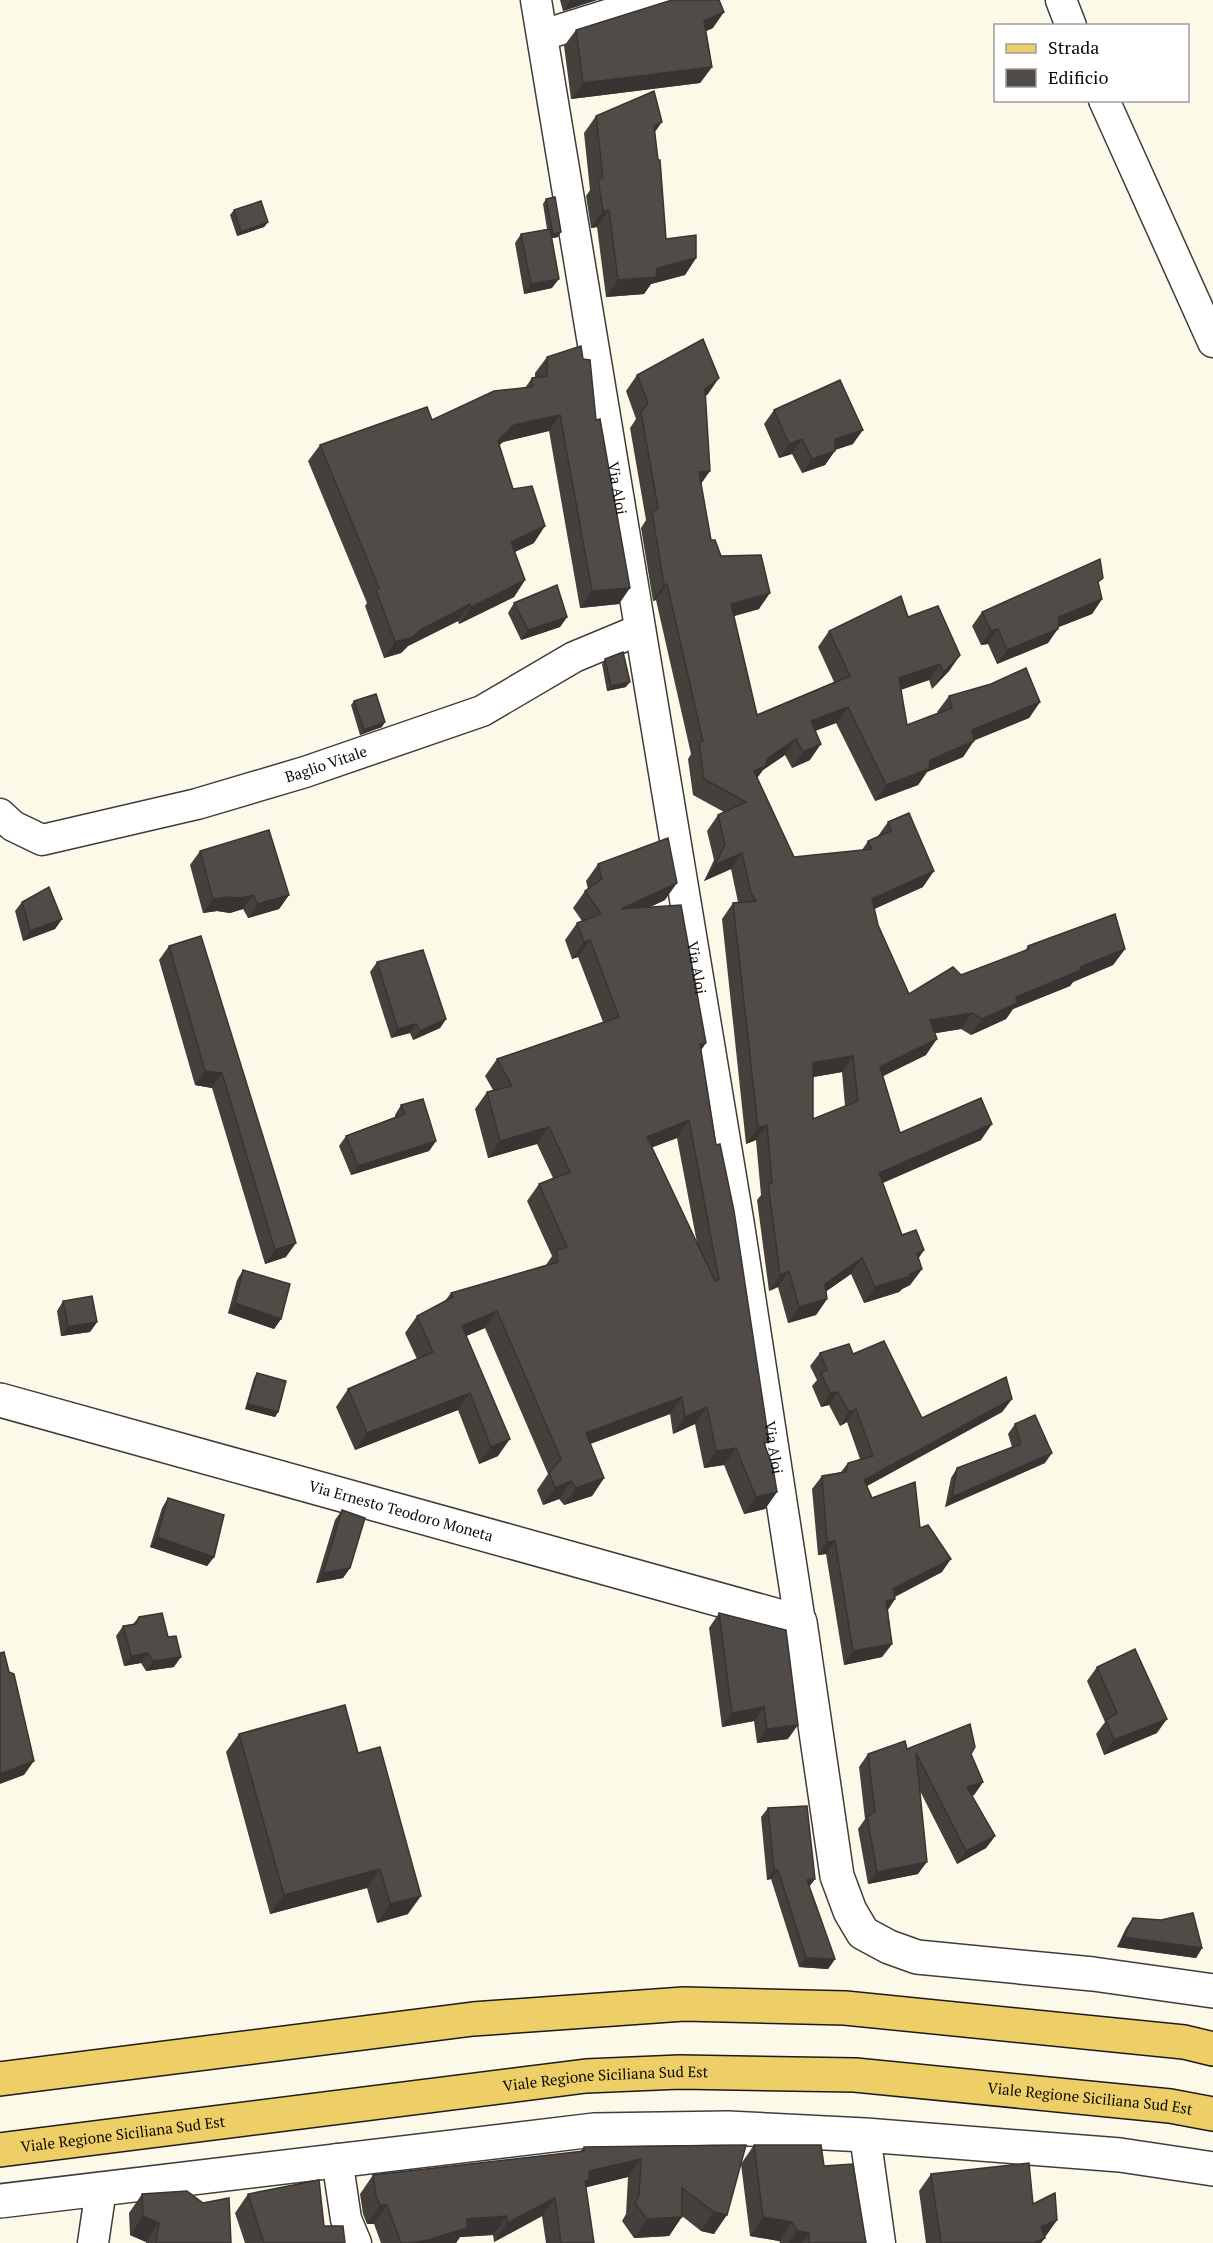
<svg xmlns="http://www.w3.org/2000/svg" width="1213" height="2243" viewBox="0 0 1213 2243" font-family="'PT Serif',serif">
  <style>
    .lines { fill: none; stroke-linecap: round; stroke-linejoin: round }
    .minor-casing { stroke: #3d3d3d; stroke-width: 33 }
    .tertiary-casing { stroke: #3d3d3d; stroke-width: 36 }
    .primary-casing { stroke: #1b1b1b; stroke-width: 36 }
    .minor { stroke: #fff; stroke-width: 30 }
    .tertiary { stroke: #fff; stroke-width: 33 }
    .primary { stroke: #eece67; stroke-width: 33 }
    .wall { fill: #46403d; fill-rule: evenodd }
    .shaded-wall { fill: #393432 }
    .building { fill: #514b47; stroke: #393432; stroke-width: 1.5; fill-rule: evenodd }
    .labels { text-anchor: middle; stroke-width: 6; stroke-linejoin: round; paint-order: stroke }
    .street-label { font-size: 15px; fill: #0a0a0a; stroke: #fff }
  </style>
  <rect width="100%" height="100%" fill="#fdf9e8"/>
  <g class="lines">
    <defs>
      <g id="minor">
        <path id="s1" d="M536 0 739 1225 800 1622"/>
        <polyline points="1061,0 1071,26"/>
        <polyline points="543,35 655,0"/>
        <polyline points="1104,100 1213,342"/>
        <path id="s2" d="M0 814 13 826 42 840 197 804 305 772 482 711 574 657 639 630"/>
        <polyline points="865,2135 880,2243"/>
        <polyline points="337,2159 346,2219 356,2243"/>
        <polyline points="93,2243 101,2189"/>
      </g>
      <g id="tertiary">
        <path id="s3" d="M0 1400 800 1622 837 1876 850 1911 863 1933 889 1947 917 1957 1093 1974 1213 1991"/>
        <polyline points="0,2201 594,2130 728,2128 865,2135 1120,2155 1213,2169"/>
      </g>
      <g id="primary">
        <polyline points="0,2079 473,2019 684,2004 845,2008 1184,2042 1213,2049"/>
        <path id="s4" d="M0 2150 586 2076 680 2072 855 2075 1170 2106 1213 2114"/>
      </g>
    </defs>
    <use href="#minor" class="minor-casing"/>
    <use href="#tertiary" class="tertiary-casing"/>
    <use href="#primary" class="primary-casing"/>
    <use href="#minor" class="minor"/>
    <use href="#tertiary" class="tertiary"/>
    <use href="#primary" class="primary"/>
  </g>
  <g class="wall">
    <polygon points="560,0 597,0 563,11"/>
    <polygon points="713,28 706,31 712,67 700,83 571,99 564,46 576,30"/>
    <polygon points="596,116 655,132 666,239 696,258 685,275 651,284 644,294 606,297 597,227 591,228 586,196 590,190 584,133"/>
    <polygon points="546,199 558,237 552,238 552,288 524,294 515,243 521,234 547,229 543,204"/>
    <polygon points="234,210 268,222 264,227 237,236 230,215"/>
    <polygon points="547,357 583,359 596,420 619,604 580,608 549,431 503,442 499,445 513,489 534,543 515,552 525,580 514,597 459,624 458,621 408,646 401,653 384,658 365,606 367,603 308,461 320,445 432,420 525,388 532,378 535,377 535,373"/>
    <path d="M637 375 708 394 705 396 701 485 711 540 721 556 759 609 734 616 757 715 834 682 818 647 829 631 908 617 960 655 949 671 932 689 929 680 901 690 907 725 938 713 937 712 949 696 1040 702 1029 718 974 740 963 757 927 772 918 785 875 801 836 723 815 731 810 760 792 768 785 755 763 770 757 778 794 857 862 850 868 841 878 836 888 822 923 887 874 909 878 925 909 994 1025 951 1028 946 1125 949 1113 965 1073 982 1070 986 1013 1009 1006 1019 971 1035 961 1029 935 1033 926 1055 883 1076 900 1133 981 1140 883 1183 902 1235 924 1250 918 1259 922 1269 910 1285 902 1289 899 1292 864 1303 851 1274 826 1291 827 1299 816 1315 788 1323 778 1287 769 1291 757 1200 761 1195 756 1140 746 1144 722 919 733 903 738 902 731 869 704 881 714 860 707 831 718 815 724 812 693 795 688 759 691 754 656 600 653 601 641 528 646 520 630 428 636 419 626 391ZM842 1072 845 1106 813 1119V1077Z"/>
    <polygon points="774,410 853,444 835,450 825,465 802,473 792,454 779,458 764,424"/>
    <polygon points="1099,585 1102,599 1092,614 1058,627 1048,643 997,664 988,644 981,645 972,626 982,612"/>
    <polygon points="514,603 567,617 560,627 521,640 508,613"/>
    <polygon points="605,659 626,687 607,691 602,664"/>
    <polygon points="354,701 382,727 360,735 351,705"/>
    <polygon points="200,851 289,895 279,909 248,918 243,909 230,913 217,911 203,913 190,865"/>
    <path d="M598 864 665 900 650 907 706 1043 701 1050 766 1447 777 1492 765 1509 744 1514 724 1465 704 1468 695 1424 673 1434 670 1414 590 1444 604 1478 592 1496 564 1505 559 1499 543 1505 537 1490 548 1474 485 1328 466 1336 498 1456 479 1464 458 1410 355 1450 336 1407 348 1389 417 1359 405 1333 417 1316 445 1301 451 1293 546 1265 552 1256 527 1201 539 1184 553 1178 537 1144 488 1158 475 1109 487 1092 493 1090 485 1076 497 1059 603 1022 578 957 572 959 565 940 577 923 582 921 573 908 585 891 588 889 586 881ZM677 1138 697 1243 652 1147Z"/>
    <polygon points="22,902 62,919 55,929 23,941 15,911"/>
    <polygon points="201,936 286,1257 265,1264 212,1088 195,1085 159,960 169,946"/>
    <polygon points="377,962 446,1019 440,1028 413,1040 410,1033 391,1038 370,972"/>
    <polygon points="401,1105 436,1141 429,1151 351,1175 339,1146 346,1136 395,1117 395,1115"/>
    <polygon points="243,1270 281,1319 274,1329 228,1313 237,1280"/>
    <polygon points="63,1301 97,1322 90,1332 61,1336 57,1311"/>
    <polygon points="820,1353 853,1354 922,1418 1012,1399 1002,1412 867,1486 872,1498 920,1528 942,1572 895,1597 895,1599 888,1610 892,1644 882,1657 844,1665 826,1554 818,1555 812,1489 822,1476 841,1472 848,1463 860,1459 847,1422 840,1426 829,1405 821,1407 812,1386 817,1380 810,1366"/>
    <polygon points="257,1373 278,1412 275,1417 245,1409 254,1378"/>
    <polygon points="1015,1424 1045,1463 945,1507 951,1478 957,1468 1012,1447 1008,1434"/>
    <polygon points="168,1498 214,1557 207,1566 150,1547 162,1508"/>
    <polygon points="342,1510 350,1568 343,1578 316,1583 335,1520"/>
    <polygon points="719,1613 788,1739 757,1743 754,1721 722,1727 709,1628"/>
    <polygon points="139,1617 168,1637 174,1667 146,1671 141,1663 124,1666 116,1636 123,1626 133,1624"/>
    <polygon points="1097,1667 1157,1733 1104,1755 1096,1734 1105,1722 1087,1681"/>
    <polygon points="239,1734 358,1753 408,1914 377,1923 367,1888 270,1914 226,1752"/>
    <polygon points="907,1749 971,1754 983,1782 974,1795 972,1796 995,1836 986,1848 957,1864 920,1791 918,1874 868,1884 858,1829 865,1819 859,1767 868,1754"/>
    <polygon points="768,1808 815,1879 809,1887 835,1959 828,1969 799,1967 771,1879 767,1880 761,1817"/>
    <polygon points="1133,1918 1202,1948 1196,1958 1117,1947 1126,1928"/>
    <polygon points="746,2145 714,2234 701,2231 682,2216 669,2236 634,2238 622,2221 626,2214 628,2177 586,2187 594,2243 546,2243 542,2216 494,2242 493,2235 460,2237 456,2243 381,2243 374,2224 367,2224 363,2214 360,2194 373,2175 580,2152 584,2147"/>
    <polygon points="754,2145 824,2166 866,2243 780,2243 779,2241 750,2236 741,2164"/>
    <polygon points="931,2174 1033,2204 1057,2220 1041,2243 926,2243 919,2191"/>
    <polygon points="142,2194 231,2243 146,2243 146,2242 130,2235 129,2213"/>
    <polygon points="248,2194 324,2226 345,2243 245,2243 235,2213"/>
  </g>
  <g class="shaded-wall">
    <polygon points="571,0 597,0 563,11"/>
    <polygon points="724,12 713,28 692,37 704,21"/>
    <polygon points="712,67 700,83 571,99 583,83"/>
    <polygon points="662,122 650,139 654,126"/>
    <polygon points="609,210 597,227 591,228 603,211"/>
    <polygon points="268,222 264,227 237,236 241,232"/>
    <polygon points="561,232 558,237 549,239 553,234"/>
    <polygon points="696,258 685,275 651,284 644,294 606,297 618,280"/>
    <polygon points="559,279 552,288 524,294 531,284"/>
    <polygon points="719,378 708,394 694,405 705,389"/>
    <polygon points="560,415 549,431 503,442 487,457 498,441 514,425"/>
    <polygon points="863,430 853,444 825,453 835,439"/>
    <polygon points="802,439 792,454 779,458 789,444"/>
    <polygon points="835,451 825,465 802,473 812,459"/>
    <polygon points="710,471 699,487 699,472"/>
    <polygon points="545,526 534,543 499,559 511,542"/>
    <polygon points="525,580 514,597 459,624 471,607"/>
    <polygon points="667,584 656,600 653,601 664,585"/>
    <polygon points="630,588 619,604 580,608 592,591"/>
    <polygon points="770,593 759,609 720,620 731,604"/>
    <polygon points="1102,599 1092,614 1049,631 1059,617"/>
    <polygon points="470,604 458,621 408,646 401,653 384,658 395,642"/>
    <polygon points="567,617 560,627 521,640 528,630"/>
    <polygon points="998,629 988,644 981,645 991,631"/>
    <polygon points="1058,629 1048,643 997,664 1007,650"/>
    <polygon points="960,655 949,671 932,689 943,673"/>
    <polygon points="940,664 929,680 887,694 899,678"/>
    <polygon points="630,682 626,687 607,691 611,686"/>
    <polygon points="1040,702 1029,718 961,746 972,730"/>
    <polygon points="848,707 836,723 799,737 811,721"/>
    <polygon points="385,722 382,727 360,735 364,730"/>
    <polygon points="796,739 785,755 763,770 754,782 754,771 768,758"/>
    <polygon points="974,741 963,757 927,772 918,785 875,801 886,785 930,760"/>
    <polygon points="821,744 810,760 792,768 803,752"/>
    <polygon points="742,853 731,869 704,881 715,865"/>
    <polygon points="934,871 923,887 861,915 872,899"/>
    <polygon points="677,883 665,900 609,926 621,909"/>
    <polygon points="253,895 243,909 230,913 217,911 203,913 213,899"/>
    <polygon points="289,895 279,909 248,918 258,904"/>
    <polygon points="62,919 55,929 23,941 30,931"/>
    <polygon points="590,940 578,957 572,959 584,942"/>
    <polygon points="1125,949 1113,965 1073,982 1070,986 1013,1009 1006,1019 971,1035 982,1019 1016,997 1080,967"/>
    <polygon points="972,1013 961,1029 919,1036 930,1020"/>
    <polygon points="446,1019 440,1028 413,1040 420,1031"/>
    <polygon points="416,1024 410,1033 391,1038 398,1029"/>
    <polygon points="937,1039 926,1055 869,1083 880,1067"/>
    <polygon points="706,1043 694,1060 700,1044"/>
    <polygon points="853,1056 842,1072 802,1079 813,1063"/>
    <polygon points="205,1071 222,1073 212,1088 195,1085"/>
    <polygon points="689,1120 677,1138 635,1154 647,1137"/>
    <polygon points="992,1124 981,1140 868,1189 879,1173"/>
    <polygon points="767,1125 756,1140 746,1144 758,1128"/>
    <polygon points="549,1127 537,1144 488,1158 500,1141"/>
    <polygon points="436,1141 429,1151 351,1175 358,1166"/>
    <polygon points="296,1243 286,1257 265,1264 275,1250"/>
    <polygon points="924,1250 913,1266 917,1254"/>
    <polygon points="862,1258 851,1274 814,1300 825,1284"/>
    <polygon points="922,1269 910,1285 902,1289 899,1292 864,1303 875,1287 910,1274"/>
    <polygon points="789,1271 778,1287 769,1291 780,1275"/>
    <polygon points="827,1299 816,1315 788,1323 799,1307"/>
    <polygon points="235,1303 281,1319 274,1329 228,1313"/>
    <polygon points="497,1311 485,1328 450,1343 462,1326"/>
    <polygon points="97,1322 90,1332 61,1336 68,1327"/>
    <polygon points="838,1392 829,1405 821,1407 830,1393"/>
    <polygon points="470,1393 458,1410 355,1450 367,1433"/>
    <polygon points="682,1397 670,1414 574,1450 586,1433"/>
    <polygon points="1012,1399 1002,1412 854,1493 864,1480"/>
    <polygon points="248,1404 278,1412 275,1417 245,1409"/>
    <polygon points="707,1407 695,1424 673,1434 685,1417"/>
    <polygon points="856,1409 847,1422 840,1426 849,1412"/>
    <polygon points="510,1439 498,1456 479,1464 491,1447"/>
    <polygon points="736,1448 724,1465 704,1468 716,1451"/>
    <polygon points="1052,1453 1045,1463 945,1507 952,1497"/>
    <polygon points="604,1478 592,1496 564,1505 576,1488"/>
    <polygon points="571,1481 559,1499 543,1505 555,1488"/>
    <polygon points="777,1492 765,1509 744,1514 756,1497"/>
    <polygon points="157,1537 214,1557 207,1566 150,1547"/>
    <polygon points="835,1541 826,1554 818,1555 827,1542"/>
    <polygon points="951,1559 942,1572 883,1602 893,1589"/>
    <polygon points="350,1568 343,1578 316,1583 323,1573"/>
    <polygon points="895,1599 886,1612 886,1601"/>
    <polygon points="892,1644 882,1657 844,1665 853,1651"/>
    <polygon points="148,1653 141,1663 124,1666 131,1656"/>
    <polygon points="181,1657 174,1667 146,1671 153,1661"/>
    <polygon points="764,1707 754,1721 722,1727 732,1713"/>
    <polygon points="1167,1719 1157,1733 1104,1755 1114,1740"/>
    <polygon points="798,1725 788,1739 757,1743 767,1729"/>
    <polygon points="34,1761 24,1775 0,1784 0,1774"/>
    <polygon points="983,1782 974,1795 958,1800 967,1787"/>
    <polygon points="995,1836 986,1848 957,1864 966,1851"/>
    <polygon points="927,1862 918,1874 868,1884 877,1872"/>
    <polygon points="380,1869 367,1888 270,1914 284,1895"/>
    <polygon points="774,1870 778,1870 771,1879 767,1880"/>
    <polygon points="815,1879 808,1888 807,1880"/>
    <polygon points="421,1896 408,1914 377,1923 390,1904"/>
    <polygon points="1124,1937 1202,1948 1196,1958 1117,1947"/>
    <polygon points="806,1958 835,1959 828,1969 799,1967"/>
    <polygon points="641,2159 628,2177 584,2188 576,2199 589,2171"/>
    <polygon points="555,2198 542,2216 494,2242 507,2223"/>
    <polygon points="380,2205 387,2205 374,2224 367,2224"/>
    <polygon points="714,2212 727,2215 714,2234 701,2231"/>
    <polygon points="143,2216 159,2223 146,2242 130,2235"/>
    <polygon points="507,2216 493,2235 460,2237 456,2243 410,2243 467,2219"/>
    <polygon points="682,2217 669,2236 634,2238 647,2219"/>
    <polygon points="763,2217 792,2222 779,2241 750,2236"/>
    <polygon points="1057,2220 1044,2238 1041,2227"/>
    <polygon points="797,2231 809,2233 802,2243 788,2243"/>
    <polygon points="1045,2238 1041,2243 1033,2243"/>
  </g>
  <g class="building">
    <polygon points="672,0 719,0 724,12 704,21 712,67 583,83 576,30"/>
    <polygon points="654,91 662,122 654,126 658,160 660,160 666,239 696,235 696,258 657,268 656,277 618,280 609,210 603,211 598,179 603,178 596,116"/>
    <polygon points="555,197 561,232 553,234 546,199"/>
    <polygon points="261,201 268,222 241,232 234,210"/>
    <polygon points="550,229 559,279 531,284 521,234"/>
    <path d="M703 339 719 378 705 389 710 471 699 472 711 540H715L721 556 761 555 770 593 731 604 757 715 850 676 829 631 901 596 908 617 938 606 960 655 943 673 940 664 899 678 907 725 952 708 949 696 991 684 1026 668 1040 702 972 730 974 741 930 760 929 769 886 785 848 707 811 721 821 744 803 752 796 739 768 758 765 766 754 771 794 857 872 849 868 841 891 831 888 822 909 813 934 871 872 899 878 925 909 994 953 967 961 975 1029 949 1028 946 1115 914 1125 949 1080 967 1081 970 1016 997 1017 1003 982 1019 972 1013 930 1020 937 1039 880 1067 900 1133 981 1098 992 1124 879 1173 902 1235 916 1230 924 1250 917 1254 922 1269 910 1274 911 1276 875 1287 862 1258 825 1284 827 1299 799 1307 789 1271 780 1275 768 1184 772 1183 767 1125 758 1128 733 903 756 901 751 893 742 853 715 865 725 844 718 815 746 802 704 779 699 743 703 741 667 584 664 585 652 512 658 508 641 412 648 403 637 375ZM853 1056 858 1101 813 1119V1063Z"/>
    <polygon points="581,346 583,359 590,360 596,420 600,419 630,588 592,591 560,415 514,425 498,441 513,489 532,486 545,526 511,542 525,580 471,607 470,604 420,630 413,637 395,642 376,590 379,588 320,445 427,407 432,420 494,391 532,387 532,378 547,376 547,357"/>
    <polygon points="840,380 863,430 835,439 835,451 812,459 802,439 789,444 774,410"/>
    <polygon points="1100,559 1103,578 1098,582 1102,599 1059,617 1058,629 1007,650 998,629 991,631 982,612"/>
    <polygon points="557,585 567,617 528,630 514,603"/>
    <polygon points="623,652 630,682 611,686 605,659"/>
    <polygon points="376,694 385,722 364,730 354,701"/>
    <polygon points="269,830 289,895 258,904 253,895 240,898 227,897 213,899 200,851"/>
    <path d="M668 838 677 883 621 909 681 905 706 1043 700 1044 716 1145 720 1144 734 1211 769 1442 764 1443 773 1468 777 1492 756 1497 736 1448 716 1451 707 1407 685 1417 682 1397 586 1433 604 1478 576 1488 571 1481 555 1488 549 1473 561 1459 497 1311 462 1326 510 1439 491 1447 470 1393 367 1433 348 1389 433 1352 417 1316 453 1297 451 1293 558 1262 556 1250 567 1247 539 1184 570 1172 549 1127 500 1141 487 1092 512 1086 497 1059 619 1017 590 940 584 942 577 923 601 914 585 891 602 879 598 864ZM689 1120 719 1280 715 1281 647 1137Z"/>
    <polygon points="49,887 62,919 30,931 22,902"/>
    <polygon points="201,936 296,1243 275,1250 222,1073 205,1071 169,946"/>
    <polygon points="423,950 446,1019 420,1031 416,1024 398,1029 377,962"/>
    <polygon points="423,1099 436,1141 358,1166 346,1136 405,1114 401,1105"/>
    <polygon points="243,1270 290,1284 281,1319 235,1303"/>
    <polygon points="92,1296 97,1322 68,1327 63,1301"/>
    <polygon points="884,1341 922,1418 1006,1377 1012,1399 864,1480 872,1498 915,1482 920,1528 928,1525 951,1559 893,1589 895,1599 886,1601 892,1644 853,1651 835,1541 827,1542 822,1476 846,1472 848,1463 873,1456 856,1409 849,1412 838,1392 830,1393 821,1373 827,1370 820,1353 849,1344 853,1354"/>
    <polygon points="257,1373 286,1381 278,1412 248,1404"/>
    <polygon points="1035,1415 1052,1453 952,1497 957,1468 1021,1444 1015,1424"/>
    <polygon points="168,1498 224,1515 214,1557 157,1537"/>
    <polygon points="342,1510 365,1518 350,1568 323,1573"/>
    <polygon points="162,1613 168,1637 176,1636 181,1657 153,1661 148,1653 131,1656 123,1626 136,1624 139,1617"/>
    <polygon points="719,1613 786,1630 798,1725 767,1729 764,1707 732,1713"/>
    <polygon points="1135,1649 1167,1719 1114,1740 1106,1720 1117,1713 1097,1667"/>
    <polygon points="4,1652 9,1672 14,1674 34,1761 0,1774 0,1653"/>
    <polygon points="345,1705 358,1753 380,1747 421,1896 390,1904 380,1869 284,1895 239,1734"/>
    <polygon points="970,1724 975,1747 971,1754 983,1782 967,1787 995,1836 966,1851 916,1753 927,1862 877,1872 867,1817 875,1811 868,1754 905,1741 907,1749"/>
    <polygon points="807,1806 815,1879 807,1880 835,1959 806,1958 778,1870 774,1870 768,1808"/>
    <polygon points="1193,1913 1202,1948 1124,1937 1133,1918 1161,1920"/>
    <polygon points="746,2145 727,2215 714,2212 682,2188 682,2217 647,2219 635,2203 639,2195 641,2159 589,2171 589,2180 585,2181 594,2243 561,2243 555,2198 507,2223 507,2216 467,2219 467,2228 428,2240 410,2243 401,2243 387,2205 380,2205 376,2196 373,2175 584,2151 584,2147"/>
    <polygon points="754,2145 821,2145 824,2166 853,2164 866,2243 809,2243 809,2233 797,2231 792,2222 763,2217"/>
    <polygon points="1029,2163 1033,2204 1055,2193 1057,2220 1041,2227 1045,2238 1033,2243 941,2243 931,2174"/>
    <polygon points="319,2180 324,2226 343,2226 345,2243 264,2243 248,2194"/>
    <polygon points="187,2191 203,2203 229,2198 231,2243 156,2243 159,2223 143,2216 142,2194"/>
  </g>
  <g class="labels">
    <g class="street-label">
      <text dy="5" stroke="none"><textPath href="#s1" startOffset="495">Via Aloi</textPath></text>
      <text dy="5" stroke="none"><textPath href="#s2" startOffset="344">Baglio Vitale</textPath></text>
      <text dy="5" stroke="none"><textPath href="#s1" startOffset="981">Via Aloi</textPath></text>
      <text dy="5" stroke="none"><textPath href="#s1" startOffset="1467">Via Aloi</textPath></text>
      <text dy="5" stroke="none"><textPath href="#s3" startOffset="416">Via Ernesto Teodoro Moneta</textPath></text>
      <text dy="5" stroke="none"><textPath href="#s4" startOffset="610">Viale Regione Siciliana Sud Est</textPath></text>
      <text dy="5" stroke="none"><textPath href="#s4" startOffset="1096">Viale Regione Siciliana Sud Est</textPath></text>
      <text dy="5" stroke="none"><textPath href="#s4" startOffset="124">Viale Regione Siciliana Sud Est</textPath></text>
    </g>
  </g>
  <rect x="994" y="24" width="195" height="78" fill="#ffffff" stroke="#9d9d9d" stroke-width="1.5"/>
  <rect x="1006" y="44" width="30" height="9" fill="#eece67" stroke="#9d9d9d" stroke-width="1.5"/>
  <text x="1048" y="54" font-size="18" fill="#0a0a0a">Strada</text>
  <rect x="1006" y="69" width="30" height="18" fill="#514b47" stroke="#9d9d9d" stroke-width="1.5"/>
  <text x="1048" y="84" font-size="18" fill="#0a0a0a">Edificio</text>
</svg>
